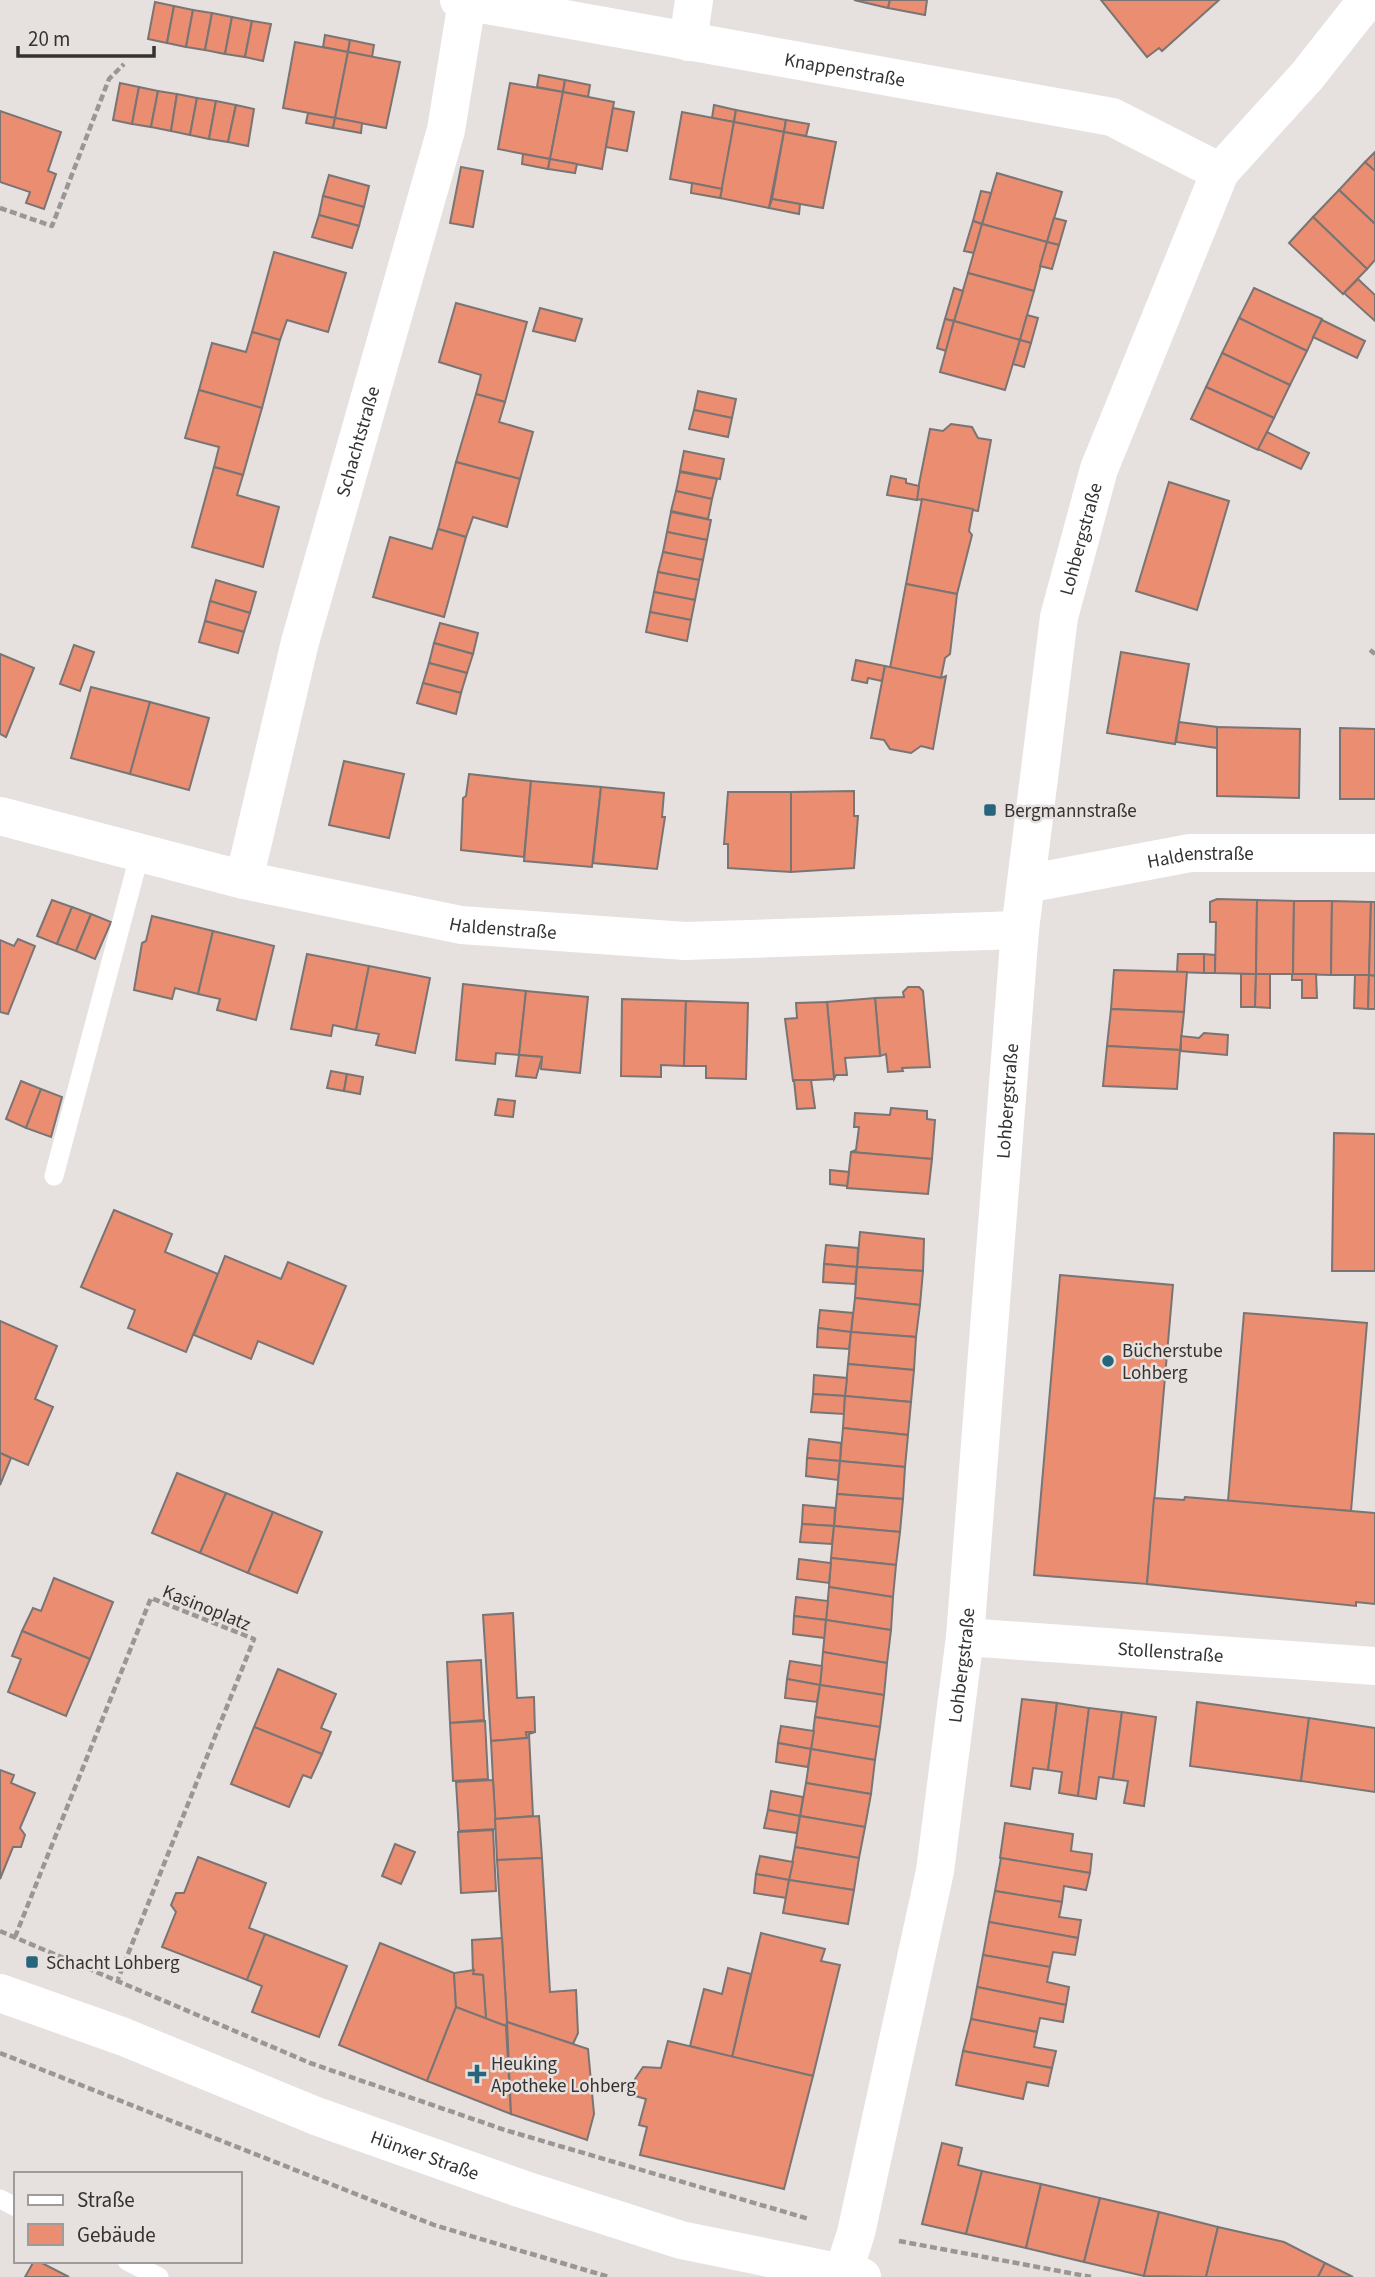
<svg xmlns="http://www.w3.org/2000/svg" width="1375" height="2277" viewBox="0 0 1375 2277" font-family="'Source Sans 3',sans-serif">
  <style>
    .building { fill: #ea8d70; stroke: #7a7574; stroke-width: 2 }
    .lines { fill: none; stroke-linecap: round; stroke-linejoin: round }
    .path { stroke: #9a9695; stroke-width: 4.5; stroke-dasharray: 7 3.5; stroke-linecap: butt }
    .lane { stroke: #fff; stroke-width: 19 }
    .street { stroke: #fff; stroke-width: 38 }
    .secondary { stroke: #fff; stroke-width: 38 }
    .poi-dot { fill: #26657b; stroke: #e6e0df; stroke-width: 2.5 }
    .labels { text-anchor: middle; stroke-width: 5; stroke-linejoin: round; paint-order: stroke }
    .street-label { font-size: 19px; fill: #353332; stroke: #e6e0df }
    .poi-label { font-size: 19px; fill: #353332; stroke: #e6e0df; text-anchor: start }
  </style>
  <rect width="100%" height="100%" fill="#e6e0df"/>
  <g class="building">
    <polygon points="854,0 890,0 888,8"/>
    <polygon points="890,0 927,0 925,15 888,8"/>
    <polygon points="1101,0 1219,0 1162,51 1159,48 1147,57"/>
    <polygon points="155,2 174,6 167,43 148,39"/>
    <polygon points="174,6 193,10 186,47 167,43"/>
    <polygon points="193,10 212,13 205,50 186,47"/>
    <polygon points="212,13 232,17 225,54 205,50"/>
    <polygon points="232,17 252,21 245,57 225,54"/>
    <polygon points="252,21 271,24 263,61 245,57"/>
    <polygon points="325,35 350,40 348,52 323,47"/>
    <polygon points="350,40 374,45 372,57 348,52"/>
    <polygon points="295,42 348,52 335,118 283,108"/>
    <polygon points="348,52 400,62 386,128 335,118"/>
    <polygon points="539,75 565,80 563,92 537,87"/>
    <polygon points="565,80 590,85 588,97 563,92"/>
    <polygon points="120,83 139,87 132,124 113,120"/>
    <polygon points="510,83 563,92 550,159 498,149"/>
    <polygon points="139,87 158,91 151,127 132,124"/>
    <polygon points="158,91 177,94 171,131 151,127"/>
    <polygon points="563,92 614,102 602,169 550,159"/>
    <polygon points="177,94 197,98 190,135 171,131"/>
    <polygon points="197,98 216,101 209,139 190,135"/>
    <polygon points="216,101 236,105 228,142 209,139"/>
    <polygon points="236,105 254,109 248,146 228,142"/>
    <polygon points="714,105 736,110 734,122 712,118"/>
    <polygon points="613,108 634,112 627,151 606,147"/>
    <polygon points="736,110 786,120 784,132 734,122"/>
    <polygon points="0,111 61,132 48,171 56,174 44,209 26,203 30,192 0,182"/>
    <polygon points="682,112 734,122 722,189 670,179"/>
    <polygon points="308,113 335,118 333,128 306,123"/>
    <polygon points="335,118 362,123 361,133 333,128"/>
    <polygon points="786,120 809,124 806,136 784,132"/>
    <polygon points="734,122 784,132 769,208 720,198"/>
    <polygon points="784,132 836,142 823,208 772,199"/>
    <polygon points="1375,152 1375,171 1365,162"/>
    <polygon points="523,154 550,159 548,169 522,164"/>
    <polygon points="550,159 577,164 575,173 548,169"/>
    <polygon points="1365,162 1375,171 1375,224 1339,190"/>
    <polygon points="461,167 483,171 473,227 450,223"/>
    <polygon points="997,173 1062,192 1047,242 982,224"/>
    <polygon points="329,175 369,186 364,207 323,196"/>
    <polygon points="692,183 722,189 720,198 691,193"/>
    <polygon points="1339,190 1375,224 1375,260 1367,269 1313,217"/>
    <polygon points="981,191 991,193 982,224 973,221"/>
    <polygon points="323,196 364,207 359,226 319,215"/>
    <polygon points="772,199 800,204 799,214 769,208"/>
    <polygon points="319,215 359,226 352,248 312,237"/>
    <polygon points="1313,217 1367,269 1343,294 1289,243"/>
    <polygon points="1054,218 1066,221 1059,245 1047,242"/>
    <polygon points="973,221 982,224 974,253 964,251"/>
    <polygon points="982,224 1047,242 1034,291 968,273"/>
    <polygon points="1047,242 1059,245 1052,269 1040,266"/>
    <polygon points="274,252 346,273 328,332 287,320 280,340 252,332"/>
    <polygon points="968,273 1034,291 1020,340 954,321"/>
    <polygon points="1358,279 1375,295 1375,321 1344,293"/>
    <polygon points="954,288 963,291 954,321 945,319"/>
    <polygon points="1254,288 1322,319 1307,351 1239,318"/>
    <polygon points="456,303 527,322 505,402 476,394 481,375 439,362"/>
    <polygon points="540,308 582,319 575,341 533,331"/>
    <polygon points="1027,315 1038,318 1031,343 1020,340"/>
    <polygon points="1239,318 1307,351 1290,385 1222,353"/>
    <polygon points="945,319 954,321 946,351 937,348"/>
    <polygon points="1322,320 1365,341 1357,358 1313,337"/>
    <polygon points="954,321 1020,340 1005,390 940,372"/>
    <polygon points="252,332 280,340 262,408 199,390 212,343 246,352"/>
    <polygon points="1020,340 1031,343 1024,367 1013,364"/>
    <polygon points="1222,353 1290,385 1274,418 1206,387"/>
    <polygon points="1206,387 1274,418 1258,450 1191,419"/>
    <polygon points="199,390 262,408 243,475 214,467 219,447 185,438"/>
    <polygon points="698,391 736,399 732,418 694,410"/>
    <polygon points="476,394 505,402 499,422 533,432 520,479 456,462"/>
    <polygon points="694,410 732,418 728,437 689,429"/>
    <polygon points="951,424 972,427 978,438 991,440 978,511 916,499 930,429 943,431"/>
    <polygon points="1267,432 1309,453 1301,469 1258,449"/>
    <polygon points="684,451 724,459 720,479 680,471"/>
    <polygon points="456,462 520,479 507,527 473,517 466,537 438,529"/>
    <polygon points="214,467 243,475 237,495 279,507 263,567 192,547"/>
    <polygon points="680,472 717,479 712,499 676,491"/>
    <polygon points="891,476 906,479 906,483 919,486 917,500 887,495"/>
    <polygon points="1169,482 1229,501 1197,610 1136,591"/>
    <polygon points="676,491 712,499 708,519 671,511"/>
    <polygon points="922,499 973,509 969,531 972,535 957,594 906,584"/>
    <polygon points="671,512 711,520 707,540 667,532"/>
    <polygon points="438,529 466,537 444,617 373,597 390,537 432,549"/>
    <polygon points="667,532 707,540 703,560 663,552"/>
    <polygon points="663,552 703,560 699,580 658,572"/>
    <polygon points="658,572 699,580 695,600 654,592"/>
    <polygon points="216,580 256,592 250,613 210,601"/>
    <polygon points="906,584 957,594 950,654 945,658 941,678 890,668"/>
    <polygon points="654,592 695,600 691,620 650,612"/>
    <polygon points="210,601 250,613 244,632 205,621"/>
    <polygon points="650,612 691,620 687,641 646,632"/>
    <polygon points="205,621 244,632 238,653 199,642"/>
    <polygon points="440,623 478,633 473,654 434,643"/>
    <polygon points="434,643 473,654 467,673 429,663"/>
    <polygon points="74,645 94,652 80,691 60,684"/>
    <polygon points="1121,652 1189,664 1175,744 1107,733"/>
    <polygon points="0,654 34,668 6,737 0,734"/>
    <polygon points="856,660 885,666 882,681 868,678 867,683 852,680"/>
    <polygon points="429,663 467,673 461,693 423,683"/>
    <polygon points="885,666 941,678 946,676 933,749 921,746 911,753 890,749 884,740 871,738"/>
    <polygon points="423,683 461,693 456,714 417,703"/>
    <polygon points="91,687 150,702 130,774 71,758"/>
    <polygon points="150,702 209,718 189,790 130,774"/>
    <polygon points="1179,722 1217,727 1217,748 1176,742"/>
    <polygon points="1217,727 1300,729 1299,798 1217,796"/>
    <polygon points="1340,728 1375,729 1375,799 1340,799"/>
    <polygon points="344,761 404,774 389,838 329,825"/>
    <polygon points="469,774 531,781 524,857 461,850 463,798 466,796"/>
    <polygon points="531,781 601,787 592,867 524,861"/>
    <polygon points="601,787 664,793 662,817 665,817 657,869 593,863"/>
    <polygon points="854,791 854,816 858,816 854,868 791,872 791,792"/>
    <polygon points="728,792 791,792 791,872 728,868 728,844 724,844"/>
    <polygon points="1217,899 1257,900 1256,974 1215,973 1216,922 1210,922 1210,902"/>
    <polygon points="52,900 72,907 57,944 37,936"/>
    <polygon points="1257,900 1294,901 1293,974 1256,974"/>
    <polygon points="1294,901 1332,901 1331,975 1293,974"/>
    <polygon points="1332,901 1371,902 1369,975 1331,975"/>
    <polygon points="1371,902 1375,902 1375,976 1369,975"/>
    <polygon points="72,907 91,914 76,951 57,944"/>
    <polygon points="91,914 111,922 95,959 76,951"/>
    <polygon points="152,916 213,931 198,994 175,988 172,999 134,990 142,943 146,941"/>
    <polygon points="213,931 274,946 256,1020 217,1010 220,999 198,994"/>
    <polygon points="18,939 35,946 8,1014 0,1012 0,940 14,946"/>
    <polygon points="307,954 369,966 356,1030 333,1025 331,1036 291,1029"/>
    <polygon points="1178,954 1204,954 1204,973 1177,972"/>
    <polygon points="1204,954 1215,955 1215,973 1204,973"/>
    <polygon points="369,966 430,978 415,1053 376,1045 379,1034 356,1030"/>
    <polygon points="1114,970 1187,972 1184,1012 1111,1009"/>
    <polygon points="1241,974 1256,974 1255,1007 1241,1007"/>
    <polygon points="1256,974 1270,974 1270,1008 1255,1007"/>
    <polygon points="1292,974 1316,974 1317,998 1302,998 1302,980 1292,980"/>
    <polygon points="1355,975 1369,975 1368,1009 1354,1008"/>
    <polygon points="1369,975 1375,976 1375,1009 1368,1009"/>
    <polygon points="463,984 526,991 519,1055 496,1053 495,1064 456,1060"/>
    <polygon points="908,987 919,987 923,991 930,1067 902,1068 903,1071 888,1072 886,1054 880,1056 875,998 904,997 903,992"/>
    <polygon points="526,991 588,997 580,1073 541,1069 542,1057 519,1055"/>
    <polygon points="875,998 880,1056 845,1058 847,1075 836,1075 834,1079 827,1002"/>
    <polygon points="622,999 686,1001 684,1066 661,1065 661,1077 621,1076"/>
    <polygon points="686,1001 748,1003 746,1079 706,1078 706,1066 684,1066"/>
    <polygon points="827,1002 834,1079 793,1081 785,1019 797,1018 796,1003"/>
    <polygon points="1111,1009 1184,1012 1180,1050 1107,1046"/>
    <polygon points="1204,1033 1228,1035 1227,1055 1181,1051 1181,1036 1199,1038"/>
    <polygon points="1107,1046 1180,1050 1177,1089 1103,1086"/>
    <polygon points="519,1055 542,1057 536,1078 516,1076"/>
    <polygon points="331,1071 347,1074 344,1091 327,1088"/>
    <polygon points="347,1074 363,1077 360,1094 344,1091"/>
    <polygon points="794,1080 811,1080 815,1108 797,1109"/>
    <polygon points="21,1081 41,1089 26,1128 6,1119"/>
    <polygon points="41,1089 62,1097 51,1137 26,1128"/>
    <polygon points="498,1099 515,1101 513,1117 495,1115"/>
    <polygon points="891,1108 927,1111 927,1119 935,1120 932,1159 851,1152 856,1150 859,1127 854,1127 855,1113 890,1115"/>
    <polygon points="1334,1133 1375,1134 1375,1271 1332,1271"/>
    <polygon points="851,1152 932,1159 928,1194 847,1188"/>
    <polygon points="830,1170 849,1172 847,1186 830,1184"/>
    <polygon points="114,1210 172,1234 165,1252 218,1274 186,1352 128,1328 135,1310 81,1287"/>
    <polygon points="860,1232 924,1239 923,1271 857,1267"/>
    <polygon points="826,1245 858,1248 857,1267 824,1264"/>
    <polygon points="225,1256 281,1279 288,1262 346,1286 313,1364 258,1341 251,1359 194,1335"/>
    <polygon points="824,1264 857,1267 855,1284 823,1282"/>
    <polygon points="857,1267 923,1271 920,1305 855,1298"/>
    <polygon points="1060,1275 1173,1285 1147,1584 1034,1575"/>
    <polygon points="855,1298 920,1305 916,1337 851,1332"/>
    <polygon points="820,1310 853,1313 851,1332 818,1328"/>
    <polygon points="1244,1313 1367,1323 1351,1511 1228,1501"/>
    <polygon points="0,1321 57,1346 35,1399 53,1407 28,1465 0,1453"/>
    <polygon points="818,1328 851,1332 849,1349 817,1347"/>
    <polygon points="851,1332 916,1337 914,1370 848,1364"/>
    <polygon points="848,1364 914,1370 911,1402 845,1396"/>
    <polygon points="814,1375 847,1378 845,1396 813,1394"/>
    <polygon points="813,1394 845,1396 844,1414 811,1412"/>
    <polygon points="845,1396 911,1402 908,1435 843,1428"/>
    <polygon points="843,1428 908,1435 905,1467 840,1461"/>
    <polygon points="809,1439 841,1443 840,1461 807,1458"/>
    <polygon points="0,1453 11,1458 0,1485"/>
    <polygon points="807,1458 840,1461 838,1480 806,1476"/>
    <polygon points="840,1461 905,1467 903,1499 837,1494"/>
    <polygon points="177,1473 226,1493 200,1553 152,1533"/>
    <polygon points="226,1493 273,1512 248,1573 200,1553"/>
    <polygon points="837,1494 903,1499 900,1532 834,1526"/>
    <polygon points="1185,1497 1375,1513 1375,1604 1356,1602 1356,1606 1147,1584 1154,1498 1184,1500"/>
    <polygon points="803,1505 835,1508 834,1526 802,1524"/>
    <polygon points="273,1512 322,1532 297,1593 248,1573"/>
    <polygon points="802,1524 834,1526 832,1544 800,1542"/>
    <polygon points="834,1526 900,1532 896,1565 831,1558"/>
    <polygon points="831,1558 896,1565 893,1597 829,1587"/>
    <polygon points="799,1559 831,1563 829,1583 797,1579"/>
    <polygon points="54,1578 113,1602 90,1659 22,1631 33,1608 41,1611"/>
    <polygon points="829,1587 893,1597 891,1630 826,1620"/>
    <polygon points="796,1597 828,1601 826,1620 794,1616"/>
    <polygon points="513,1613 517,1698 534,1697 535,1732 526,1732 527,1738 491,1741 483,1615"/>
    <polygon points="794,1616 826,1620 825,1638 793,1634"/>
    <polygon points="826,1620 891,1630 887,1663 823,1652"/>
    <polygon points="22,1631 90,1659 66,1716 8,1692 21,1659 12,1656"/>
    <polygon points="823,1652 887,1663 884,1695 820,1685"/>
    <polygon points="481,1660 484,1720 450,1723 447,1662"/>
    <polygon points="790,1661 822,1666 820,1685 787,1679"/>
    <polygon points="278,1669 336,1694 321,1728 331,1732 322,1754 254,1727"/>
    <polygon points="787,1679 820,1685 817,1702 785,1698"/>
    <polygon points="820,1685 884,1695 880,1727 815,1717"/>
    <polygon points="1022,1699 1057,1703 1048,1770 1033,1768 1030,1789 1011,1786"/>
    <polygon points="1197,1702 1309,1718 1301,1781 1190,1766"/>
    <polygon points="1057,1703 1089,1708 1078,1796 1059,1793 1062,1772 1048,1770"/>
    <polygon points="1089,1708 1122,1712 1113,1779 1099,1777 1096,1799 1078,1796"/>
    <polygon points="1122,1712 1156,1717 1144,1806 1124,1803 1128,1781 1113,1779"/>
    <polygon points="815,1717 880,1727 875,1760 811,1749"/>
    <polygon points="1309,1718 1375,1728 1375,1792 1301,1781"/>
    <polygon points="485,1721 488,1779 453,1781 450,1723"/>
    <polygon points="781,1726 814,1731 811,1749 778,1743"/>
    <polygon points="254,1727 322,1754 311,1778 303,1775 289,1807 231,1784"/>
    <polygon points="526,1732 535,1732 529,1734 533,1816 495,1819 491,1741 527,1738"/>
    <polygon points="778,1743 811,1749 808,1767 776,1762"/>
    <polygon points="811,1749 875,1760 871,1794 806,1783"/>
    <polygon points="0,1770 14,1775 11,1783 35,1793 20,1828 25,1835 21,1847 13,1847 0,1879"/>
    <polygon points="493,1780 496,1829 459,1831 456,1782"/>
    <polygon points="806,1783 871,1794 865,1827 800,1816"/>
    <polygon points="771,1791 803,1797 800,1816 768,1810"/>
    <polygon points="768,1810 800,1816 797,1833 764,1828"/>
    <polygon points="539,1816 542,1858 497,1860 495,1819"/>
    <polygon points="800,1816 865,1827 859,1858 795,1847"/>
    <polygon points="1005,1823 1073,1834 1071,1851 1092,1854 1090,1873 1000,1858"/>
    <polygon points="493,1830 496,1891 461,1893 458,1832"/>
    <polygon points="395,1844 415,1852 401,1884 382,1876"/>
    <polygon points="795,1847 859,1858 854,1890 789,1880"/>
    <polygon points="760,1856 793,1862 789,1880 756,1874"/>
    <polygon points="198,1857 266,1883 249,1928 265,1934 247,1980 162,1947 176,1912 171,1905 176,1893 184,1893"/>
    <polygon points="542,1858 550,1992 576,1990 578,2033 573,2044 507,2022 497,1860"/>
    <polygon points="1001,1858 1090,1873 1086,1890 1064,1886 1062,1902 995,1891"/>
    <polygon points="756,1874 789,1880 787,1898 754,1893"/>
    <polygon points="789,1880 854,1890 848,1924 783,1913"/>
    <polygon points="995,1891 1062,1902 1059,1917 1081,1920 1078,1938 989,1922"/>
    <polygon points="989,1922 1078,1938 1075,1955 1053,1952 1050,1967 983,1955"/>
    <polygon points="761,1933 825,1949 821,1961 840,1965 813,2076 732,2057"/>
    <polygon points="265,1934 347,1966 319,2037 252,2012 262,1986 247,1980"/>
    <polygon points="502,1938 507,2022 506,2026 486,2019 483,1975 473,1974 472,1940"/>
    <polygon points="380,1943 454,1973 456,2007 427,2081 339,2045"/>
    <polygon points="983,1955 1050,1967 1047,1982 1069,1987 1066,2005 977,1987"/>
    <polygon points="728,1968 751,1974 732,2057 690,2046 704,1989 722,1994"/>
    <polygon points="474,1970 473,1974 483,1975 486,2019 456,2007 454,1973"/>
    <polygon points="977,1987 1066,2005 1063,2022 1040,2018 1037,2032 971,2019"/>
    <polygon points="456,2007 506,2026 511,2114 427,2081"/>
    <polygon points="971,2019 1037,2032 1034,2047 1056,2051 1052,2068 963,2051"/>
    <polygon points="507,2022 588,2049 594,2114 587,2140 511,2114"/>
    <polygon points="668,2041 813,2076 784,2189 640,2155 647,2127 639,2125 646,2099 635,2096 635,2079 643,2067 661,2068"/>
    <polygon points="963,2051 1052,2068 1048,2086 1027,2082 1023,2099 956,2085"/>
    <polygon points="942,2143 962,2148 958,2165 982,2171 966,2234 922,2224"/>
    <polygon points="982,2171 1041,2184 1026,2248 966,2234"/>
    <polygon points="1041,2184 1100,2198 1084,2262 1026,2248"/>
    <polygon points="1100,2198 1159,2212 1144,2276 1084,2262"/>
    <polygon points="1159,2212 1218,2227 1206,2277 1144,2276"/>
    <polygon points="1218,2227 1284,2242 1325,2263 1318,2277 1206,2277"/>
    <polygon points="34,2261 38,2261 69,2277 25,2277"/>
    <polygon points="1325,2263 1353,2277 1318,2277"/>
  </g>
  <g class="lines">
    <g class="path">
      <polyline points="0,208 52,226 109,79 124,64"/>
      <polyline points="1370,650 1375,654"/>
      <polyline points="0,1931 310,2063 505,2130 809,2219"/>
      <polyline points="15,1937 151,1598 254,1639 118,1979"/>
      <polyline points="0,2053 434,2225 609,2277"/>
      <polyline points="899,2241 1091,2277"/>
    </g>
    <g class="lane">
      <polyline points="54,1176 140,853"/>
      <polyline points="0,2199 16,2207"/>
      <polyline points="127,2261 159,2277"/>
    </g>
    <g class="street">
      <path id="s1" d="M459 0 1112 117 1220 172"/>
      <polyline points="688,42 694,0"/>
      <path id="s2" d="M0 816 244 880 461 925 685 941 1020 930"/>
      <path id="s3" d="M244 880 300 642 446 130 467 2"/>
      <path id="s4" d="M1026 884 1190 853H1375"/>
      <path id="s5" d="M965 1637 1375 1666"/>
      <path id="s6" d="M843 2273 856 2233 935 1871 965 1637 1020 930 1059 617 1099 469 1220 172 1307 76 1367 0"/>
    </g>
    <path class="secondary" id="s7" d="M0 1993 124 2037 316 2116 522 2189 681 2240 862 2277"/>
  </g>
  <g class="poi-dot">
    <rect x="983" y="803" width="14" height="14" rx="3.5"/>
    <circle cx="1108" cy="1361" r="7"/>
    <rect x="25" y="1955" width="14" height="14" rx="3.5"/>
    <path d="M473.5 2063.5h7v7h7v7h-7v7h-7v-7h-7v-7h7z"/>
  </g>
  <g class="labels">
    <g class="street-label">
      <text dy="7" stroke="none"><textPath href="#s1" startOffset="392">Knappenstraße</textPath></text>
      <text dy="7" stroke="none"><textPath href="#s3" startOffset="453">Schachtstraße</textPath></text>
      <text dy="7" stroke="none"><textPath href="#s6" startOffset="1754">Lohbergstraße</textPath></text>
      <text dy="7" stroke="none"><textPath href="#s4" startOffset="177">Haldenstraße</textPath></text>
      <text dy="7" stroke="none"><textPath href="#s2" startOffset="516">Haldenstraße</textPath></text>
      <text dy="7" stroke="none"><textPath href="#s6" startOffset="1186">Lohbergstraße</textPath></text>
      <text transform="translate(207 1607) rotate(22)" y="7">Kasinoplatz</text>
      <text dy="7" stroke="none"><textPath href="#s5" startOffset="206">Stollenstraße</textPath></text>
      <text dy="7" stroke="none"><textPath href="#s6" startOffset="620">Lohbergstraße</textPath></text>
      <text dy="7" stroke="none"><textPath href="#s7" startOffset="455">Hünxer Straße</textPath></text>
    </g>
    <g class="poi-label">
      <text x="1004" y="817">Bergmannstraße</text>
      <text x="1122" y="1357">Bücherstube<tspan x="1122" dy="22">Lohberg</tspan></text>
      <text x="46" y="1969">Schacht Lohberg</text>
      <text x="491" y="2070">Heuking<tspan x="491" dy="22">Apotheke Lohberg</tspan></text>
    </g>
  </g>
  <rect x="14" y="2172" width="228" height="91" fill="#e6e0df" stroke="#9f9b9a" stroke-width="2"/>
  <rect x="28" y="2195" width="35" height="10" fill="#ffffff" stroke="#9f9b9a" stroke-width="2"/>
  <text x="77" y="2207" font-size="21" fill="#353332">Straße</text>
  <rect x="28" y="2224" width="35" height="21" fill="#ea8d70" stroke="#9f9b9a" stroke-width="2"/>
  <text x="77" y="2242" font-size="21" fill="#353332">Gebäude</text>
  <path d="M18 46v10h136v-10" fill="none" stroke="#353332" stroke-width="3.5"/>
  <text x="28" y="46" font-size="21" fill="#353332" stroke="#e6e0df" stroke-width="5" paint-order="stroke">20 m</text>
</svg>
